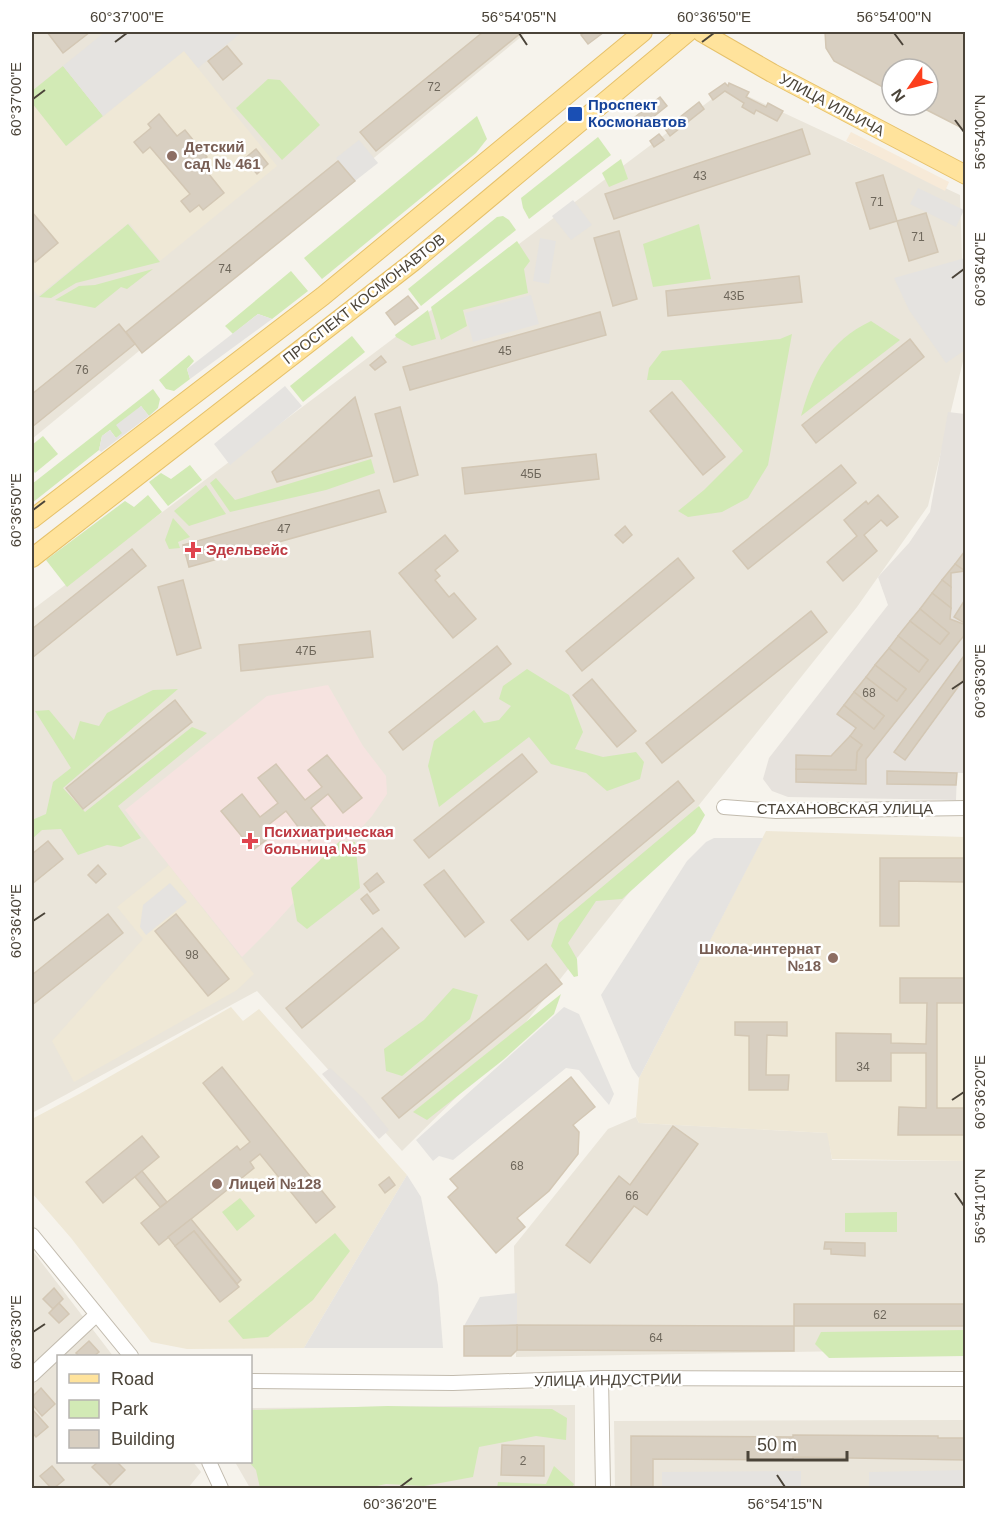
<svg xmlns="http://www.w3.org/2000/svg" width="997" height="1520" viewBox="0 0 997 1520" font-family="Arial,sans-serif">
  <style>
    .residential { fill: #eae5da }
    .commercial { fill: #f7ead8 }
    .industrial { fill: #e6e2dd }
    .education { fill: #efe8d6 }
    .medical { fill: #f6e3e0 }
    .green { fill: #d2eab5 }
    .parking { fill: #e5e3e0 }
    .building { fill: #d8cfc1; stroke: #d3c7b4; stroke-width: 1.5 }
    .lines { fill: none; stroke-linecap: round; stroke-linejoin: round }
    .minor-casing { stroke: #c2bbae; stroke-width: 16 }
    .major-casing { stroke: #e6c16a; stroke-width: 20 }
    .minor { stroke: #fff; stroke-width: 14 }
    .major { stroke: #ffe39c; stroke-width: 18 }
    .ticks { fill: none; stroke: #4b4439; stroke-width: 2 }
    .transit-dot { fill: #1a4fb4; stroke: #fff; stroke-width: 2 }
    .education-dot { fill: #8d6e63; stroke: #fff; stroke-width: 2 }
    .health-dot { fill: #e0444e; stroke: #fff; stroke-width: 2 }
    .labels { text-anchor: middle; stroke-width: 5; stroke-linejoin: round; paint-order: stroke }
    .number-label { font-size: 12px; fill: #6e675b }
    .transit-label { font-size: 15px; font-weight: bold; fill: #164399; stroke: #fff; text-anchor: start }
    .street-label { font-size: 15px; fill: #4b4439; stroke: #fff }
    .education-label { font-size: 15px; font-weight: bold; fill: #785e54; stroke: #fff; text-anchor: start }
    .health-label { font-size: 15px; font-weight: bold; fill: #be3a42; stroke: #fff; text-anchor: start }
    .neatline { fill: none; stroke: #4b4439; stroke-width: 2 }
    .ticks-label { font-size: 15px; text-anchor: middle; fill: #4b4439 }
  </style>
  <rect width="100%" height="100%" fill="#f6f3ec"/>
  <g class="residential">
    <polygon points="32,32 527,32 32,439"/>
    <polygon points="728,87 960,195 965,353 928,506 857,607 502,1052 402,1151 257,991 32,1113 32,610"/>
    <polygon points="636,1117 639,1123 828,1133 832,1160 965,1161 965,1349 516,1357 514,1246 608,1129"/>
    <polygon points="32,1250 113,1356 58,1356 58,1462 193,1462 201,1472 188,1488 32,1488"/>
    <polygon points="575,1405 575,1488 250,1488 235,1462 250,1462 251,1408"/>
    <polygon points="965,1420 965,1488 615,1488 614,1421"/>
  </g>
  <polygon class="commercial" points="851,132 949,182 945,191 846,141"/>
  <g class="industrial">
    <polygon points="948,412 965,414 966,773 957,773 956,800 788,797 772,791 763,779 769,758 888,605 878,577 909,543 930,512"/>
    <polygon points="330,1068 363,1098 389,1130 379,1139 322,1074"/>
  </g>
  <g class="education">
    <polygon points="184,51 277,166 160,261 129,223 38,296 32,288 32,103 67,146"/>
    <polygon points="766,831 965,837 965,1161 832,1159 827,1133 639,1123 636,1117 639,1078"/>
    <polygon points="169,865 254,974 237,990 74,1082 52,1041 143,939 117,907"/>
    <polygon points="231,1007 243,1021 259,1009 407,1175 304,1348 187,1349 151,1342 71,1238 32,1193 32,1119 81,1093"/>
  </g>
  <polygon class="medical" points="328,685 363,746 386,776 387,794 372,816 269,930 242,957 125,810 267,696"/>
  <g class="green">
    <polygon points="63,66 103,116 66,146 32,103 32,91"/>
    <polygon points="268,79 280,80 320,125 282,160 236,108"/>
    <polygon points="477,116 487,139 476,153 322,279 304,258"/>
    <polygon points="598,137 611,155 529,219 523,208 521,198"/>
    <polygon points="621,159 628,179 609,187 602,173"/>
    <polygon points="503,216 509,220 516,230 421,306 408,289 497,217"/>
    <polygon points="128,224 160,262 76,283 51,298 39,297"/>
    <polygon points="699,224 711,279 653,287 643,244"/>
    <polygon points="517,241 530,261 524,269 528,293 463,310 467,326 441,340 431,307"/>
    <polygon points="153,269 127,289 121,287 95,308 55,300 79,286 95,285"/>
    <polygon points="291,271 308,291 272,319 258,314 233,334 225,326"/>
    <polygon points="428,310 436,339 412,346 396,337 395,335"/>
    <path d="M871 321 900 340 801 416C813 373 829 341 871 321Z"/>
    <polygon points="792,334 768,465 748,498 722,512 688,517 678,511 704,490 743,451 681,380 647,380 649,368 662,351 780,339"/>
    <polygon points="352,336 365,352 303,402 290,386"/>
    <polygon points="189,355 194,361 187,369 190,379 174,391 166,389 159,380"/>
    <polygon points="153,389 160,399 158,408 149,416 141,406 123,433 116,438 110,430 102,436 99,450 32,503 32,484"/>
    <polygon points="43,436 58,454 35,473 32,469 32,445"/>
    <polygon points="371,459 375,473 326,490 230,512 210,483 216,478 235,500"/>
    <polygon points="190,465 202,480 168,506 149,482 161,473 171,479"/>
    <polygon points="206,485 226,514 189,526 174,511"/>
    <polygon points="148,495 162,512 67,587 46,560 125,501 134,507"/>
    <polygon points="173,518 190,537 178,542 180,548 169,549 165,540"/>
    <polygon points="527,669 569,695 583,732 575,749 603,757 636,752 644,762 640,779 607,791 586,773 551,764 529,737 439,807 428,766 434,741 474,710 484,723 499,720 511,706 499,699 503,686"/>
    <polygon points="178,689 63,788 85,812 192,727 207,733 118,806 141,838 121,847 107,845 78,855 61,829 42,830 32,839 32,820 46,814 53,782 71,768 35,711 49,710 74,740 80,721 99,726 107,713 153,690"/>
    <polygon points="699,806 705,815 695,833 622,899 596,901 568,943 577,959 578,976 574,977 551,946 559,923"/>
    <polygon points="340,841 355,842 360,888 307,929 297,921 291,888"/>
    <polygon points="453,988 478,995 470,1019 402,1076 386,1071 384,1049 424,1020"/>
    <polygon points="561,994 554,1014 503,1060 427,1120 413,1112"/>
    <polygon points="240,1198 255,1216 237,1231 222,1212"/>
    <polygon points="897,1212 897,1232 845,1232 845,1213"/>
    <polygon points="335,1233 350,1251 313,1300 268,1337 243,1339 228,1321"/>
    <polygon points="965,1330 965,1356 829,1358 815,1344 821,1332"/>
    <polygon points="388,1406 552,1409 567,1418 566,1440 536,1436 479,1447 473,1477 424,1486 386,1484 368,1488 260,1488 256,1470 249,1462 251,1410"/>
    <polygon points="554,1466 574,1484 572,1488 497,1488 498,1482 546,1484"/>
  </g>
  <g class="parking">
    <polygon points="105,32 242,32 198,68 184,51 103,116 63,66"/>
    <polygon points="359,140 378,163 355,181 336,158"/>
    <polygon points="918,188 964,210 956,227 910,204"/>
    <polygon points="573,200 592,225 571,240 552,216"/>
    <polygon points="540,238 556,241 549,284 533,281"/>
    <polygon points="965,258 965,350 946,363 909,310 894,278"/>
    <polygon points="531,295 539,324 473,342 465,313"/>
    <polygon points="258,314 272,319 190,379 187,369"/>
    <polygon points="285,386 302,406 230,465 214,444"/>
    <polygon points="141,406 149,416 101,452 99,450 102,436 110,430 116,438 122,433 116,425"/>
    <polygon points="714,838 763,838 639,1078 632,1068 601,995 687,861 706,842"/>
    <polygon points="170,883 187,902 146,935 140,927 143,905"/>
    <polygon points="564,1007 579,1014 614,1094 609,1105 579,1070 566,1068 453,1160 439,1156 433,1161 416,1140"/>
    <polygon points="407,1175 421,1197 438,1285 443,1348 304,1348"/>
    <polygon points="517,1293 517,1325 464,1326 480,1297"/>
    <polygon points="965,1470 965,1488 869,1488 869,1472"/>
    <polygon points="801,1471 801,1488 662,1488 662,1472"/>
  </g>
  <g class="building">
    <polygon points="47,32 90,32 63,53"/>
    <polygon points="483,32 522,32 376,151 360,132"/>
    <polygon points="585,32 604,32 588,44 581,35"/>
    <polygon points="825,32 966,32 966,130 917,105 928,105 928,69 892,69 892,92 834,61 826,48"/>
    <polygon points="227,46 242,64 223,80 208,61"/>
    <polygon points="725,83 728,86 729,83 749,92 746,97 766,107 768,103 783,111 777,121 756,110 754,114 742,107 744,103 725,91 713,100 709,94"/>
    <polygon points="660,97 667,106 642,126 635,117"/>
    <polygon points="699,102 704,109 670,136 665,129"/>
    <polygon points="159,114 177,136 185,130 207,157 200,163 224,193 203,210 199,205 190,212 181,201 190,194 150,147 143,153 134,142 151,128 148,124"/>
    <polygon points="802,129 810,154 614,219 605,194"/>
    <polygon points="659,134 664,140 654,147 650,141"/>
    <polygon points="256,149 268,164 257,174 244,159"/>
    <polygon points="338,161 355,181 142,353 126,332"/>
    <polygon points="883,175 897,221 870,229 856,183"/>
    <polygon points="32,212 58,243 35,262 32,257"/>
    <polygon points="926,213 938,252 909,261 897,221"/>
    <polygon points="619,231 637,299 613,306 594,238"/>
    <polygon points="799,276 802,302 668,316 666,291"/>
    <polygon points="408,296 418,308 395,325 386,313"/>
    <polygon points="600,312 606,335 410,390 403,367"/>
    <polygon points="119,324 135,344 32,427 32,394"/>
    <polygon points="910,339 924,357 816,443 802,425"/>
    <polygon points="381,356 386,362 375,370 370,365"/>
    <polygon points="672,392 725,457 703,475 650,411"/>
    <polygon points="355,397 372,456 277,482 272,472"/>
    <polygon points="400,407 418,475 394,482 375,414"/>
    <polygon points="596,454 599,479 465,494 462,468"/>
    <polygon points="841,465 856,483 748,569 733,551"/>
    <polygon points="379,490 386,512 189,567 183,545"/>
    <polygon points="878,495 898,517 887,526 881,520 864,535 877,551 843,581 827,562 857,536 844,520 866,501 868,504"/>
    <polygon points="625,526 632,535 623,543 615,535"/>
    <polygon points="445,535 458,551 435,570 440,576 435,580 449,597 454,593 476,619 453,638 399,573"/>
    <polygon points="132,549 146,566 32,658 32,629"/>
    <polygon points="965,551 966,552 965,571 955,564"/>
    <polygon points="678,558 694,578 582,671 566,651"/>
    <polygon points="955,564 965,571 951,573 951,587 942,580"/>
    <polygon points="183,580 201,648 177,655 158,587"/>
    <polygon points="942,580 951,587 951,608 932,593"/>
    <polygon points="932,593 951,608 950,619 966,625 966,633 866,759 866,784 796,782 796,769 856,770 857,752 862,745 850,736 856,728 837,714 844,705 874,729 884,716 854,692 866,677 897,701 906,689 875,665 889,648 919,672 928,660 898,636 910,621 940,644 949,633 920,609"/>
    <polygon points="966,598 966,624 954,617"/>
    <polygon points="920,609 949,633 940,644 910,621"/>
    <polygon points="811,611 827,632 662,763 646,743"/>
    <polygon points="370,631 373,657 241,671 239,645"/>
    <polygon points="898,636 928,660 919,672 889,648"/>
    <polygon points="497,646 511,664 403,750 389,732"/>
    <polygon points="966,653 966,676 905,760 894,752"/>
    <polygon points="875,665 906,689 897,701 866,677"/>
    <polygon points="592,679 636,731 617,747 573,695"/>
    <polygon points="854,692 884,716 874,729 844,705"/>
    <polygon points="175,700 192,722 83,809 66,788"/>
    <polygon points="850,736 862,745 857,752 856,770 796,769 796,755 831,756"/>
    <polygon points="522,754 537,772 429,858 414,840"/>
    <polygon points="327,755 362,798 343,813 328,794 311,808 326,827 309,841 286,811 267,826 274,834 253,850 221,811 242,794 260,817 278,803 258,778 276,764 305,800 322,787 308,770"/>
    <polygon points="887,771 957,773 956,785 887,784"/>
    <polygon points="678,781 694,801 528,940 511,920"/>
    <polygon points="48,841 63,859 32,884 32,854"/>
    <polygon points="880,858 966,858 966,882 899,881 899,926 880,926"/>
    <polygon points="98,865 106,874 96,883 88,875"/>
    <polygon points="444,870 484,922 465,937 424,885"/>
    <polygon points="377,873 384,882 370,892 364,884"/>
    <polygon points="367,894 379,910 373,914 361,899"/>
    <polygon points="108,914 123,933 32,1005 32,975"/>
    <polygon points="176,914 229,979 208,996 155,931"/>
    <polygon points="382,928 399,948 302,1028 286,1008"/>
    <polygon points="546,964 562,984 399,1118 382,1098"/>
    <polygon points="900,978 966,978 966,1003 937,1003 937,1108 966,1108 966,1135 898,1135 899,1107 926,1108 926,1053 891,1053 891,1081 836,1081 836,1033 891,1034 891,1043 926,1044 927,1003 900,1003"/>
    <polygon points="735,1022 787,1022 787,1036 767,1035 766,1075 789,1075 788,1090 749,1090 749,1036 735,1035"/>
    <polygon points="222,1067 335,1207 316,1223 260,1154 250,1162 254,1168 159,1245 141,1223 237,1146 240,1150 250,1142 203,1083"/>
    <polygon points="571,1077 595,1107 573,1125 579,1132 578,1154 549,1191 517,1218 525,1227 496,1253 448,1197 458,1188 450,1179"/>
    <polygon points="673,1126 698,1144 647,1215 634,1206 590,1263 566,1245 619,1176 630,1185"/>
    <polygon points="142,1136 159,1157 103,1203 86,1182"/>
    <polygon points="142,1171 167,1202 160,1207 135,1177"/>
    <polygon points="389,1177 395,1185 385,1193 379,1185"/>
    <polygon points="191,1219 241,1280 237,1284 194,1231 175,1246 168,1237"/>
    <polygon points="194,1231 239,1287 220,1302 175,1246"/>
    <polygon points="825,1242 865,1243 865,1256 831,1254 831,1249 824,1249"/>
    <polygon points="54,1288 63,1299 53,1309 43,1299"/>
    <polygon points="59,1303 69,1314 59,1323 49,1313"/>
    <rect x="794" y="1304" width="172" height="22"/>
    <polygon points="517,1325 794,1326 794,1351 517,1350"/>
    <polygon points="517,1325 517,1350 511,1356 464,1356 464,1326"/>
    <polygon points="89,1341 99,1352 94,1356 79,1356 76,1353"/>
    <polygon points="41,1388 55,1404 42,1416 32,1404 32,1397"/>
    <polygon points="32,1409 48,1427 36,1437 32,1432"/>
    <polygon points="793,1435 938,1436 938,1438 966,1438 966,1460 793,1457 793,1460 653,1459 653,1488 631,1488 631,1436 793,1437"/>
    <polygon points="502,1445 544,1446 544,1476 501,1475"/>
    <polygon points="98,1462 117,1462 125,1470 110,1485 92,1467"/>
    <polygon points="52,1466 64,1480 54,1488 51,1488 40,1476"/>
  </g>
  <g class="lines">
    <defs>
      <g id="minor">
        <polyline points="724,807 776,811 966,808"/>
        <polyline points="32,1235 131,1356"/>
        <polyline points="32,1375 96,1315"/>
        <polyline points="601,1378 603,1488"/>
        <polyline points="250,1381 453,1383 601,1378 966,1379"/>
        <polyline points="209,1462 221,1488"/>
      </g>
      <g id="major">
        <polyline points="701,32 772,73 966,175"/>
        <polyline points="32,519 323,296 643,32"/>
        <polyline points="32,558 413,262 688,32"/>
      </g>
    </defs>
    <use href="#minor" class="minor-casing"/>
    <use href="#major" class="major-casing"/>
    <use href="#minor" class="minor"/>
    <use href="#major" class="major"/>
  </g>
  <path class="ticks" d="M519 33 527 45M894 33 903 45M115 42 127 33M702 42 714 33M33 99 45 90M955 120 964 132M952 278 964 269M33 510 45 501M952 689 964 681M33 921 45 913M952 1100 964 1092M955 1193 964 1206M33 1332 45 1324M777 1475 785 1487M400 1487 412 1478"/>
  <rect class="transit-dot" x="567" y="106" width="16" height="16" rx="3"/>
  <g class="education-dot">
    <circle cx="172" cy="156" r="6"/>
    <circle cx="833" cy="958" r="6"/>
    <circle cx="217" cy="1184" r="6"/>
  </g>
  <g class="health-dot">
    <path d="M190 541h6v6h6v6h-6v6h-6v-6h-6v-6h6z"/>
    <path d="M247 832h6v6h6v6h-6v6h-6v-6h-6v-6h6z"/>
  </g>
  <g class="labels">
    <g class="number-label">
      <text x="434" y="91">72</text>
      <text x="700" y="180">43</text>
      <text x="877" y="206">71</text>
      <text x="918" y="241">71</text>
      <text x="225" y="273">74</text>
      <text x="734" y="300">43Б</text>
      <text x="505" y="355">45</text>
      <text x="82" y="374">76</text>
      <text x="531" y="478">45Б</text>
      <text x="284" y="533">47</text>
      <text x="306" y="655">47Б</text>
      <text x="869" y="697">68</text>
      <text x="192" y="959">98</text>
      <text x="863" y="1071">34</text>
      <text x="517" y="1170">68</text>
      <text x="632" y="1200">66</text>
      <text x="880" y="1319">62</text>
      <text x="656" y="1342">64</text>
      <text x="523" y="1465">2</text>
    </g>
    <g class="transit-label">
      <text x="588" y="110">Проспект<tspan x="588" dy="17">Космонавтов</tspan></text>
    </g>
    <g class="street-label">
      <text transform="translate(832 105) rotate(28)" y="5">УЛИЦА ИЛЬИЧА</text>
      <text transform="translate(364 299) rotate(-38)" y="5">ПРОСПЕКТ КОСМОНАВТОВ</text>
      <text x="845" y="814">СТАХАНОВСКАЯ УЛИЦА</text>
      <text transform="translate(608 1380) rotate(-1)" y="5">УЛИЦА ИНДУСТРИИ</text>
    </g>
    <g class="education-label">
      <text x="184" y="152">Детский<tspan x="184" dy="17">сад № 461</tspan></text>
      <text x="821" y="954" text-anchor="end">Школа-интернат<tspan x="821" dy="17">№18</tspan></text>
      <text x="229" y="1189">Лицей №128</text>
    </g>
    <g class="health-label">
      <text x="206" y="555">Эдельвейс</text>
      <text x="264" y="837">Психиатрическая<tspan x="264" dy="17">больница №5</tspan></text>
    </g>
  </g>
  <rect width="997" height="1520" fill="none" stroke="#ffffff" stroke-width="66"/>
  <rect x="57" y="1355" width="195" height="108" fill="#ffffff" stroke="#b7b4b0" stroke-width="1.5"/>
  <rect x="69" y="1374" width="30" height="9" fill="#ffe39c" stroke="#b7b4b0" stroke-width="1.5"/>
  <text x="111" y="1385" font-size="18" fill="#4b4439">Road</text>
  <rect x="69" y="1400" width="30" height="18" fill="#d2eab5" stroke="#b7b4b0" stroke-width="1.5"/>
  <text x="111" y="1415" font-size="18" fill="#4b4439">Park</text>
  <rect x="69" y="1430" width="30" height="18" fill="#d8cfc1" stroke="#b7b4b0" stroke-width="1.5"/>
  <text x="111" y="1445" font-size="18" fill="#4b4439">Building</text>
  <g transform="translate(910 87) rotate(235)"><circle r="28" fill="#ffffff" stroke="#b7b4b0" stroke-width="1.5"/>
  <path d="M0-4.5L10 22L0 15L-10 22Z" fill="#fc3f1d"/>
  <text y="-9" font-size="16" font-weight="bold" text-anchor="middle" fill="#4b4439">N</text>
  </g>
  <path d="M748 1451v9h99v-9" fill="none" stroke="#4b4439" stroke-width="3"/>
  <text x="757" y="1451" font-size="18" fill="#4b4439" stroke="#ffffff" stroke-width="4.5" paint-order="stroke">50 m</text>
  <rect x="33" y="33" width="931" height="1454" class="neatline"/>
  <g class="ticks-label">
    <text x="127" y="22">60°37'00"E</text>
    <text x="519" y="22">56°54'05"N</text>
    <text x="714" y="22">60°36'50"E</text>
    <text x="894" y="22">56°54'00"N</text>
    <text transform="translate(16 99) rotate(-90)" y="5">60°37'00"E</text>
    <text transform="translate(980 132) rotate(-90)" y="5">56°54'00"N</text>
    <text transform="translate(980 269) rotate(-90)" y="5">60°36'40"E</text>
    <text transform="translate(16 510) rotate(-90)" y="5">60°36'50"E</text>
    <text transform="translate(980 681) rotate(-90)" y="5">60°36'30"E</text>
    <text transform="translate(16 921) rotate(-90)" y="5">60°36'40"E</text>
    <text transform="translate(980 1092) rotate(-90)" y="5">60°36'20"E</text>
    <text transform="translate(980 1206) rotate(-90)" y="5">56°54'10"N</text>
    <text transform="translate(16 1332) rotate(-90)" y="5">60°36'30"E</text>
    <text x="400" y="1509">60°36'20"E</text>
    <text x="785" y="1509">56°54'15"N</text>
  </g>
</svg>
